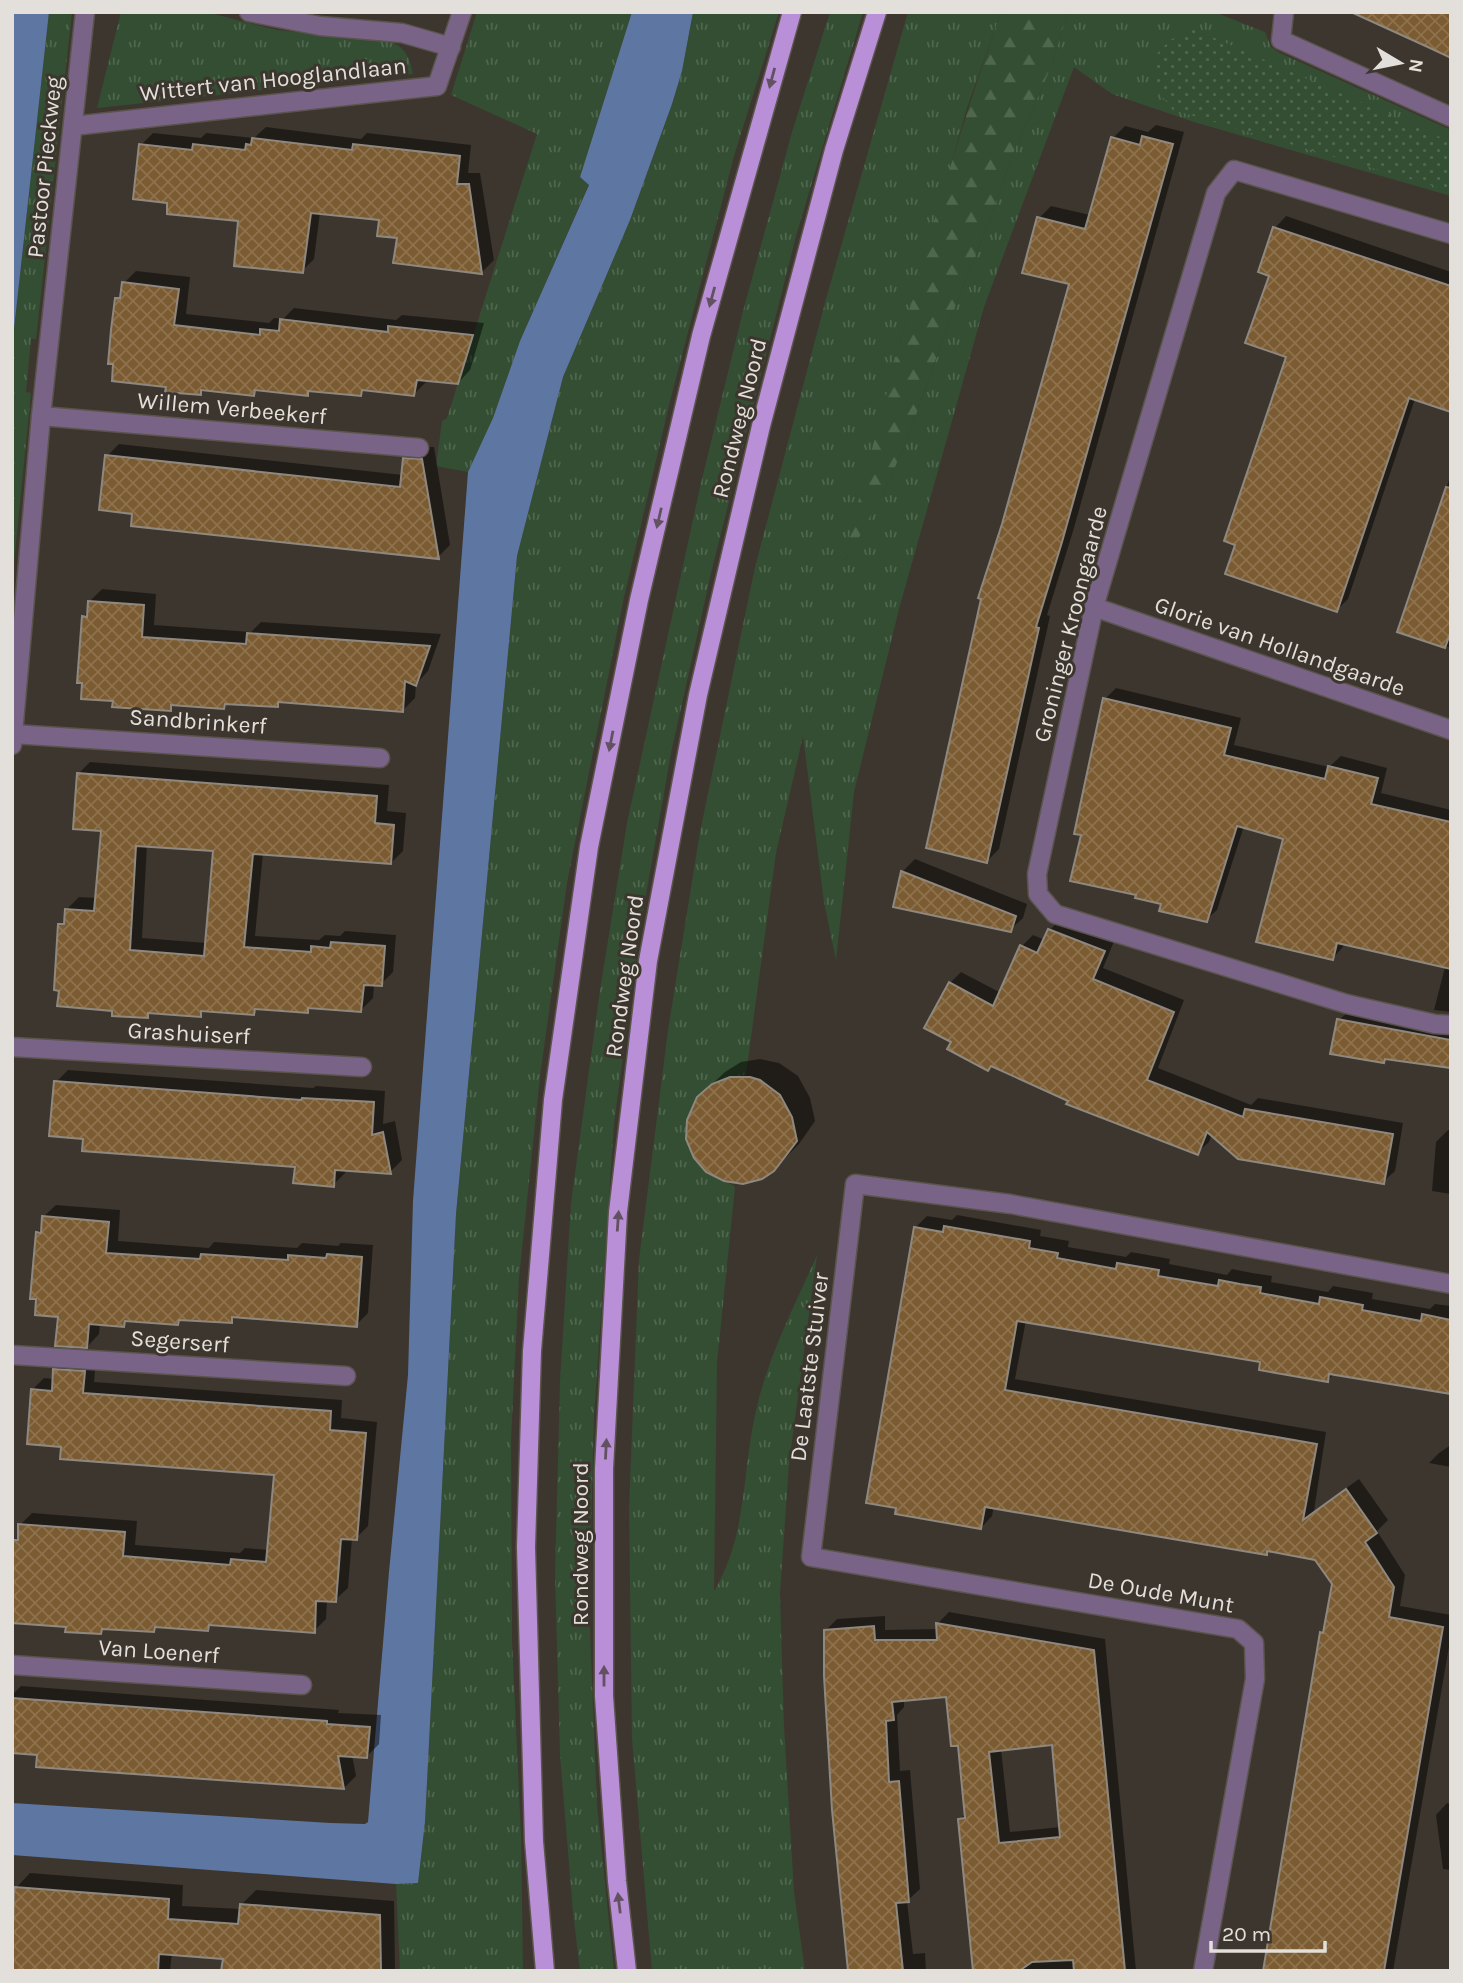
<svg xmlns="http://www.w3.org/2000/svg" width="1463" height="1983" viewBox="0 0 1463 1983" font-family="Karla,sans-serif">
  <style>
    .grass { fill: url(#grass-tufts) }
    .forest { fill: url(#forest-firs) }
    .park { fill: url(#park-dots) }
    .water { fill: #5e77a2 }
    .shadow { fill: #0007; fill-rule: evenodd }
    .building { fill: url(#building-cross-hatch); stroke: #8f887f; stroke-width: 2; fill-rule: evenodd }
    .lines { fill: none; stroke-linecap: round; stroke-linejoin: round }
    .minor-casing { stroke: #5b544d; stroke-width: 21 }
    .primary-casing { stroke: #5b544d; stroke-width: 21 }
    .minor { stroke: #796488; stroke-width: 18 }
    .primary { stroke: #b98fd8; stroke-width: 18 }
    .oneway { fill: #625161 }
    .labels { text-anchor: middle; stroke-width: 6; stroke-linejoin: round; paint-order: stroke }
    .street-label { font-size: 23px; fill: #e3dfda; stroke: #3d362e }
  </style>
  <defs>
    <pattern id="grass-tufts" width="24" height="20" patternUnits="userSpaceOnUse" patternTransform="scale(1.75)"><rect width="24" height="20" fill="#334e32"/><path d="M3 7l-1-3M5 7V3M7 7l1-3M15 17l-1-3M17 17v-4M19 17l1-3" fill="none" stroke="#50674f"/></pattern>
    <pattern id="forest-firs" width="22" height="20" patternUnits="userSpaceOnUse" patternTransform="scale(1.75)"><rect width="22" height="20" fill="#334e32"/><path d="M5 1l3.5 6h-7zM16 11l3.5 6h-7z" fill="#50674f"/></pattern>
    <pattern id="park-dots" width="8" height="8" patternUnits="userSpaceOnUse" patternTransform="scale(1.75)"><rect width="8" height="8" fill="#334e32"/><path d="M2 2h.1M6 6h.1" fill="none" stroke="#50674f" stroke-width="1.8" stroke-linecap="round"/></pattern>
    <pattern id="building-cross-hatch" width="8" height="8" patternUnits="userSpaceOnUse" patternTransform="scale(1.75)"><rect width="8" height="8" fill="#7b5b31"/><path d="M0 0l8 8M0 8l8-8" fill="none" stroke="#8e724e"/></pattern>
  </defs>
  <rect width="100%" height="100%" fill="#3d362e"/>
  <g class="grass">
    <polygon points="49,12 72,12 36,339 31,339 26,392 31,393 12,582 12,347"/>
    <path d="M121 12H206L277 30 390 42C405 46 410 59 413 74L97 108Z"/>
    <polygon points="477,12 632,12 580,177 589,184 520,341 493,418 468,472 436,466 442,421 447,418 537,134 451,95"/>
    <polygon points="693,12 779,12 734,156 670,401 624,597 567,883 540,1076 519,1278 511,1439 512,1640 521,1836 523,1971 400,1971 396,1884 418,1883 425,1822 456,1214 517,556 563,377 630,220 672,104 682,71"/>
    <polygon points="830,12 863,12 796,236 711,573 671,753 639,934 614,1124 594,1417 589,1608 597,1805 614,1971 580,1971 573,1912 560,1755 555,1574 560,1382 571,1203 600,990 627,823 701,483 742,315 792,132"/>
    <path d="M908 12H1001L967 108 901 340 844 561 884 491 905 445 949 322 986 229 1014 151 1051 67 1068 12H1214L1265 32 1271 47 1280 53 1451 130V196L1194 122 1112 94 1074 67 984 307 899 609 854 792 836 960 824 902 803 736 776 853 746 1074 727 1084 722 1178 735 1187 717 1363 714 1591C747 1537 742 1474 755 1415 768 1355 793 1310 817 1255L789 1463 780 1593 784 1727 794 1892 805 1971H652L632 1739 629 1507 639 1260 668 1030 700 832 755 567 826 299Z"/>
  </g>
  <path class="forest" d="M1001 12H1068L1051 67 1014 151 986 229 949 322 905 445 884 491 857 541 842 563C891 378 937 192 1001 12Z"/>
  <polygon class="park" points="1194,29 1451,142 1451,191 1173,110 1157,90 1154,57 1170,40"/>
  <g class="water">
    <polygon points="12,12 49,12 12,347"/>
    <polygon points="632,12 693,12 682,71 672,104 630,220 563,377 517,556 456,1214 425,1822 418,1883 396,1884 12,1855 12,1803 330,1823 365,1824 368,1822 389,1572 408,1375 413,1201 468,472 493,418 520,341 589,185 580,177"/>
  </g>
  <g class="shadow">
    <polygon points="1156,125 1184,132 1074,528 1047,615 1050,616 999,849 987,861 1004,525 1072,283 1039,218 1051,206 1090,215 1113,138 1125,126 1148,132"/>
    <polygon points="266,127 361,139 367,133 471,145 468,173 480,173 494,260 482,272 395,262 399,236 381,219 320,212 314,259 302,271 240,220 169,201 141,145 153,133 201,138 206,133 254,138"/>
    <polygon points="1286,216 1451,272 1451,411 1415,399 1348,599 1337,610 1271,275 1275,228"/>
    <polygon points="136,271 190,277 186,314 269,323 274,318 283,319 294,308 396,320 402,315 484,323 470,370 458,383 426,379 426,382 414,394 365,389 360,394 312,389 307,394 259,388 254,394 205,389 200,394 168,385 117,299 123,293 124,283"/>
    <polygon points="119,444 403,475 404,459 417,447 434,447 450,545 438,557 134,512 107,456"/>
    <polygon points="1451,474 1451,648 1399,631"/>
    <polygon points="102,589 156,594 154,625 251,632 261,622 441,634 428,671 416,684 415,698 403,710 282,701 277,705 229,702 224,707 176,704 170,709 114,700 83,617 89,611 90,601"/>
    <polygon points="1116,688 1241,718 1234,745 1329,767 1341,756 1387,768 1381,793 1451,810 1451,1012 1434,1010 1445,967 1344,943 1343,947 1333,958 1286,838 1244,826 1217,910 1206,920 1138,894 1083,834 1105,699"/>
    <path d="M90 762 389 785 387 811 406 813 403 851 391 863 263 853 255 936 319 940 325 935 340 936 345 931 396 935 393 972 381 984H374L373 998 361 1010 312 1006 307 1011 259 1008 254 1013 206 1010 200 1015 152 1011 147 1017 60 925 66 919 67 909 79 897 97 898 103 829 78 774ZM147 844 215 849 207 943 142 938Z"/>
    <polygon points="915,859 1027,904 1023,918 1010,930 895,905 903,871"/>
    <polygon points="1061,918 1115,939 1103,968 1184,1000 1158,1068 1251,1105 1258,1098 1403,1123 1395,1171 1383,1182 1212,1134 1209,1142 1197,1153 1070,1100 993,1065 988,1069 953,1041 950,983 961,972 1001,993 1022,946 1033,935 1045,940 1050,930"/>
    <polygon points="1350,1010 1451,1025 1451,1066 1388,1058 1384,1062 1339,1020"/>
    <polygon points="760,1059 779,1063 798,1076 810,1098 815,1121 799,1144 780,1163 705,1091 725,1072 741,1062"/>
    <polygon points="68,1070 313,1088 316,1086 385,1091 383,1124 395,1121 402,1160 390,1172 346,1169 345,1173 333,1185 297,1165 85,1137 56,1082"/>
    <polygon points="1448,1130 1451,1130 1451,1194 1432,1191 1436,1142"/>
    <polygon points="56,1205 120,1210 118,1241 209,1248 214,1242 297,1248 302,1243 338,1246 341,1243 373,1245 368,1313 356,1325 236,1316 231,1321 183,1318 178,1323 129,1320 124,1325 100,1323 99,1334 87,1347 60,1315 37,1233 43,1227 43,1217"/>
    <polygon points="957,1215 1041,1230 1040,1236 1069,1241 1068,1247 1126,1257 1131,1252 1170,1259 1169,1264 1227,1275 1232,1269 1252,1273 1272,1276 1271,1282 1328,1292 1333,1286 1373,1293 1372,1299 1430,1309 1435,1304 1451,1306 1451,1393 1335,1373 1327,1381 1262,1361 1026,1320 1015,1379 1326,1432 1314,1511 1359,1479 1388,1520 1377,1531 1405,1575 1400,1606 1451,1615 1451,1635 1393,1971 1264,1971 1322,1633 1326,1629 1334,1583 1316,1558 1269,1550 1266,1553 994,1506 992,1516 981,1528 915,1228 927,1216 952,1220"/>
    <polygon points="67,1358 96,1360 94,1382 342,1400 341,1418 377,1422 368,1526 356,1538 352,1538 348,1588 335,1600 327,1600 326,1619 314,1631 213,1624 208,1629 159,1625 154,1631 106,1627 100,1632 68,1625 14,1541 20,1535 20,1525 32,1513 137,1521 135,1545 240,1553 245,1548 269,1550 276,1473 62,1445 32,1390 44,1378 54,1379 55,1370"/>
    <polygon points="1451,1445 1451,1467 1429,1463 1439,1453"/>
    <path d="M949 1612 1105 1639 1136 1971H975L960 1819 966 1813 959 1744 947 1695 904 1699V1707L897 1715 900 1771 910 1770 920 1889 907 1901 913 1954 925 1953 926 1971H850L826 1630 837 1619 885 1616V1630L938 1629V1623ZM1054 1743 1061 1827 1010 1832 1001 1749Z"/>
    <polygon points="21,1686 339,1710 338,1713 381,1715 379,1744 367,1756 352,1755 356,1776 344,1788 12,1751 12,1695"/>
    <polygon points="1447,1803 1451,1804 1451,1870 1443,1869 1436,1815"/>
    <polygon points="30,1873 183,1885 182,1906 241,1909 241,1905 256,1890 394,1901 395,1971 223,1971 226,1957 172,1953 170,1971 12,1971 12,1912 16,1888"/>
  </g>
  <g class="building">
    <polygon points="1351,12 1451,12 1451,58 1430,48"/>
    <polygon points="1142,136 1173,144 1062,542 1036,627 1039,628 987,863 926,848 981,599 978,598 1002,524 1069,284 1022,273 1037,217 1085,229 1111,137 1140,145"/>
    <polygon points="252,138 352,150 353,144 460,156 457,184 469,184 482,274 393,263 397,238 377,236 379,220 311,213 303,273 234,266 238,221 167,214 167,203 133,199 139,144 192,150 193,144 245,150 246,144 251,145"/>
    <polygon points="1273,227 1451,286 1451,412 1409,398 1337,612 1225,574 1235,545 1224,541 1286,357 1245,343 1269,276 1258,272"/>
    <polygon points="122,282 179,289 174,325 260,335 260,329 279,331 280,319 388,332 388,326 473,335 458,384 417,380 414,396 362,390 361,396 308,391 308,396 255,390 254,396 201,390 201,395 165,392 166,387 112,381 113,364 108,364 111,330 115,298 120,298"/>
    <polygon points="105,455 400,487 403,458 422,459 439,559 131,526 132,514 99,510"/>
    <polygon points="1446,487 1451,488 1451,631 1445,648 1397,632"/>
    <polygon points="88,601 144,605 142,637 246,644 247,633 430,646 416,686 405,681 403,712 278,702 278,707 225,704 224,709 171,705 171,711 112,707 113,701 81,699 82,683 77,683 82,616 87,617"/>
    <polygon points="1103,698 1231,728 1224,755 1325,779 1328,766 1378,778 1371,804 1451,822 1451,969 1337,943 1333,960 1256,942 1283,839 1237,826 1207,922 1159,911 1161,904 1135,898 1136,895 1070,881 1081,835 1074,834"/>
    <path d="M77 773 377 796 375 823 394 825 391 864 253 854 244 947 311 952V946L330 948 331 942 385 946 382 986 364 985 361 1012 308 1008V1013L255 1009 254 1015 201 1011V1017L148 1013V1018L112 1016V1011L57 1006 59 991 54 990 58 924H64L65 909 94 911 101 831 73 829ZM136 846 213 851 204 956 130 950Z"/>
    <polygon points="901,871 1016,916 1011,932 893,907"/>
    <polygon points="1048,929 1105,951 1093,979 1174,1012 1147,1080 1243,1117 1245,1109 1393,1134 1384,1184 1238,1159 1207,1132 1198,1155 1066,1104 1068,1101 991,1066 988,1071 947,1049 951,1042 924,1028 949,982 993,1006 1020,945 1037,953"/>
    <polygon points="1337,1019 1451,1040 1451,1068 1385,1059 1384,1063 1330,1054"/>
    <polygon points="730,1077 750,1077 760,1080 780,1095 792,1117 797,1141 774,1171 762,1179 743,1184 724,1181 706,1172 694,1158 686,1139 687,1120 697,1097 712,1084"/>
    <polygon points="54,1081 301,1100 302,1098 374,1102 372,1135 383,1132 391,1174 335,1170 334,1187 293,1183 295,1167 82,1151 83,1139 49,1136"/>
    <polygon points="42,1216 109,1222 106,1253 200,1259 201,1254 288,1260 288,1255 326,1258 327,1254 362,1257 357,1327 232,1317 232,1323 179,1320 178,1325 125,1321 124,1327 89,1324 87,1348 55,1346 58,1317 35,1315 36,1299 30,1299 36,1232 41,1233"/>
    <polygon points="944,1226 1030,1241 1029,1248 1058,1253 1057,1258 1116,1269 1117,1263 1159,1270 1158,1276 1218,1286 1219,1280 1240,1284 1261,1287 1260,1293 1319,1304 1320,1297 1363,1305 1362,1310 1421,1321 1422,1314 1451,1320 1451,1394 1329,1374 1328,1382 1259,1370 1260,1362 1017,1321 1005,1390 1317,1444 1303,1520 1346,1489 1377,1533 1365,1542 1394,1587 1389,1617 1443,1627 1384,1971 1263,1971 1320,1632 1323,1633 1332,1584 1315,1560 1267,1551 1267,1555 1243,1551 985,1507 981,1529 895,1514 896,1508 866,1503 914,1227 943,1232"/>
    <polygon points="53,1369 85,1371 83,1393 331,1411 330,1430 366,1433 357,1540 341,1539 336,1602 316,1601 315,1633 209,1625 208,1631 155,1627 154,1632 102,1629 101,1634 65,1632 66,1627 12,1623 12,1540 18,1540 18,1524 125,1532 123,1556 230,1565 231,1559 266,1562 274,1475 60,1459 61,1447 27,1444 31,1389 52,1391"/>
    <path d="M936 1623 1094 1650 1125 1971H1074L1073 1960 1032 1962 1019 1971H973L958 1819 965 1818 958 1746H951L946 1697 892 1702 894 1720 886 1721 889 1782 899 1781 909 1902 896 1903 903 1971H848L832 1810 824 1676V1630L874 1626 875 1640H937ZM1052 1745 1060 1837 999 1843 989 1752Z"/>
    <polygon points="12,1698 327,1721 327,1724 370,1727 367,1758 338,1756 344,1789 36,1767 37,1755 12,1753"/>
    <polygon points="14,1887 169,1899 168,1919 238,1924 240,1904 380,1915 381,1971 221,1971 223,1959 159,1954 158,1971 12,1971"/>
  </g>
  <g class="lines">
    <defs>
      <g id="minor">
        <polyline points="249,12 320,26 402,33 451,47"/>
        <polyline points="1284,12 1281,40 1451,117"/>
        <polyline points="73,126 437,86 462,12"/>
        <polyline points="1451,234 1234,170 1216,193 1094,607 1037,874 1038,894 1055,914 1347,1004 1435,1024 1451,1025"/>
        <polyline points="41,416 419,448"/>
        <polyline points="1094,607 1451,730"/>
        <polyline points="13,734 380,758"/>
        <polyline points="12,745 41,416 85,12"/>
        <polyline points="12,1047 362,1067"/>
        <polyline points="12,1355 346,1376"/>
        <polyline points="12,1665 302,1685"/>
        <polyline points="1203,1971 1255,1679 1254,1643 1238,1629 811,1557 855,1184 1010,1204 1451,1284"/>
      </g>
      <g id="primary">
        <polyline points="545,1971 534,1841 526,1547 532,1351 553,1100 589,847 639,600 701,336 792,12"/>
        <polyline points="627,1971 617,1881 604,1696 604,1469 618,1212 648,961 698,695 761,426 834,150 877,12"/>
      </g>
    </defs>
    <use href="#minor" class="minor-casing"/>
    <use href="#primary" class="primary-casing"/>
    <use href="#minor" class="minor"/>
    <use href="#primary" class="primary"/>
  </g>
  <defs><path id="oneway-solid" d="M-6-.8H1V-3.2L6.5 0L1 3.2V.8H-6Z" transform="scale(1.75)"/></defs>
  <g class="oneway">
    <use href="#oneway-solid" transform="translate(772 78) rotate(105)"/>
    <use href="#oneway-solid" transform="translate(712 297) rotate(105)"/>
    <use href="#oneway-solid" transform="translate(659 518) rotate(103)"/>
    <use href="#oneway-solid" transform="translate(611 741) rotate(101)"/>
    <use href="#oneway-solid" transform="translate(618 1221) rotate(-86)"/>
    <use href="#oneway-solid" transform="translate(606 1449) rotate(-87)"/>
    <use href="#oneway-solid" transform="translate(604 1676) rotate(-90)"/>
    <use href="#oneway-solid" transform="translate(619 1903) rotate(-97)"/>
  </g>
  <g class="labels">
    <g class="street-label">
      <text transform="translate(273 79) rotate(-6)" y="8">Wittert van Hooglandlaan</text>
      <text transform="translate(44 167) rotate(-84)" y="8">Pastoor Pieckweg</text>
      <text transform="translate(232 408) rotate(5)" y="8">Willem Verbeekerf</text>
      <text transform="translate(739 418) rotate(-76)" y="8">Rondweg Noord</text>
      <text transform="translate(1070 624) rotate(-76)" y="8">Groninger Kroongaarde</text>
      <text transform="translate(1280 646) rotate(19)" y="8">Glorie van Hollandgaarde</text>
      <text transform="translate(198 721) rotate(4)" y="8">Sandbrinkerf</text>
      <text transform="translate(624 976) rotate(-82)" y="8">Rondweg Noord</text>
      <text transform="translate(189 1033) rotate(3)" y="8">Grashuiserf</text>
      <text transform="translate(180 1341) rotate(4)" y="8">Segerserf</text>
      <text transform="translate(809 1367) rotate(-83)" y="8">De Laatste Stuiver</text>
      <text transform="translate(580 1544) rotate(-90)" y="8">Rondweg Noord</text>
      <text transform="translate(1161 1592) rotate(10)" y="8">De Oude Munt</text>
      <text transform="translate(159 1651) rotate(4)" y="8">Van Loenerf</text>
    </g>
  </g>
  <rect width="1463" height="1983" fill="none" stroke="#e3dfda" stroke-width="28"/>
  <g transform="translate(1400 63) rotate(100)" stroke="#3d362e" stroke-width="5" paint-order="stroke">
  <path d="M0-5L12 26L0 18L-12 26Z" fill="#e3dfda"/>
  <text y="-10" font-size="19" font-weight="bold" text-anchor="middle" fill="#e3dfda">N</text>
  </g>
  <path d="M1211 1941v10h114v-10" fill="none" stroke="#e3dfda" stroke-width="3.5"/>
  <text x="1222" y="1941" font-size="21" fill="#e3dfda" stroke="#3d362e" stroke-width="5" paint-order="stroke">20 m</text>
</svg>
